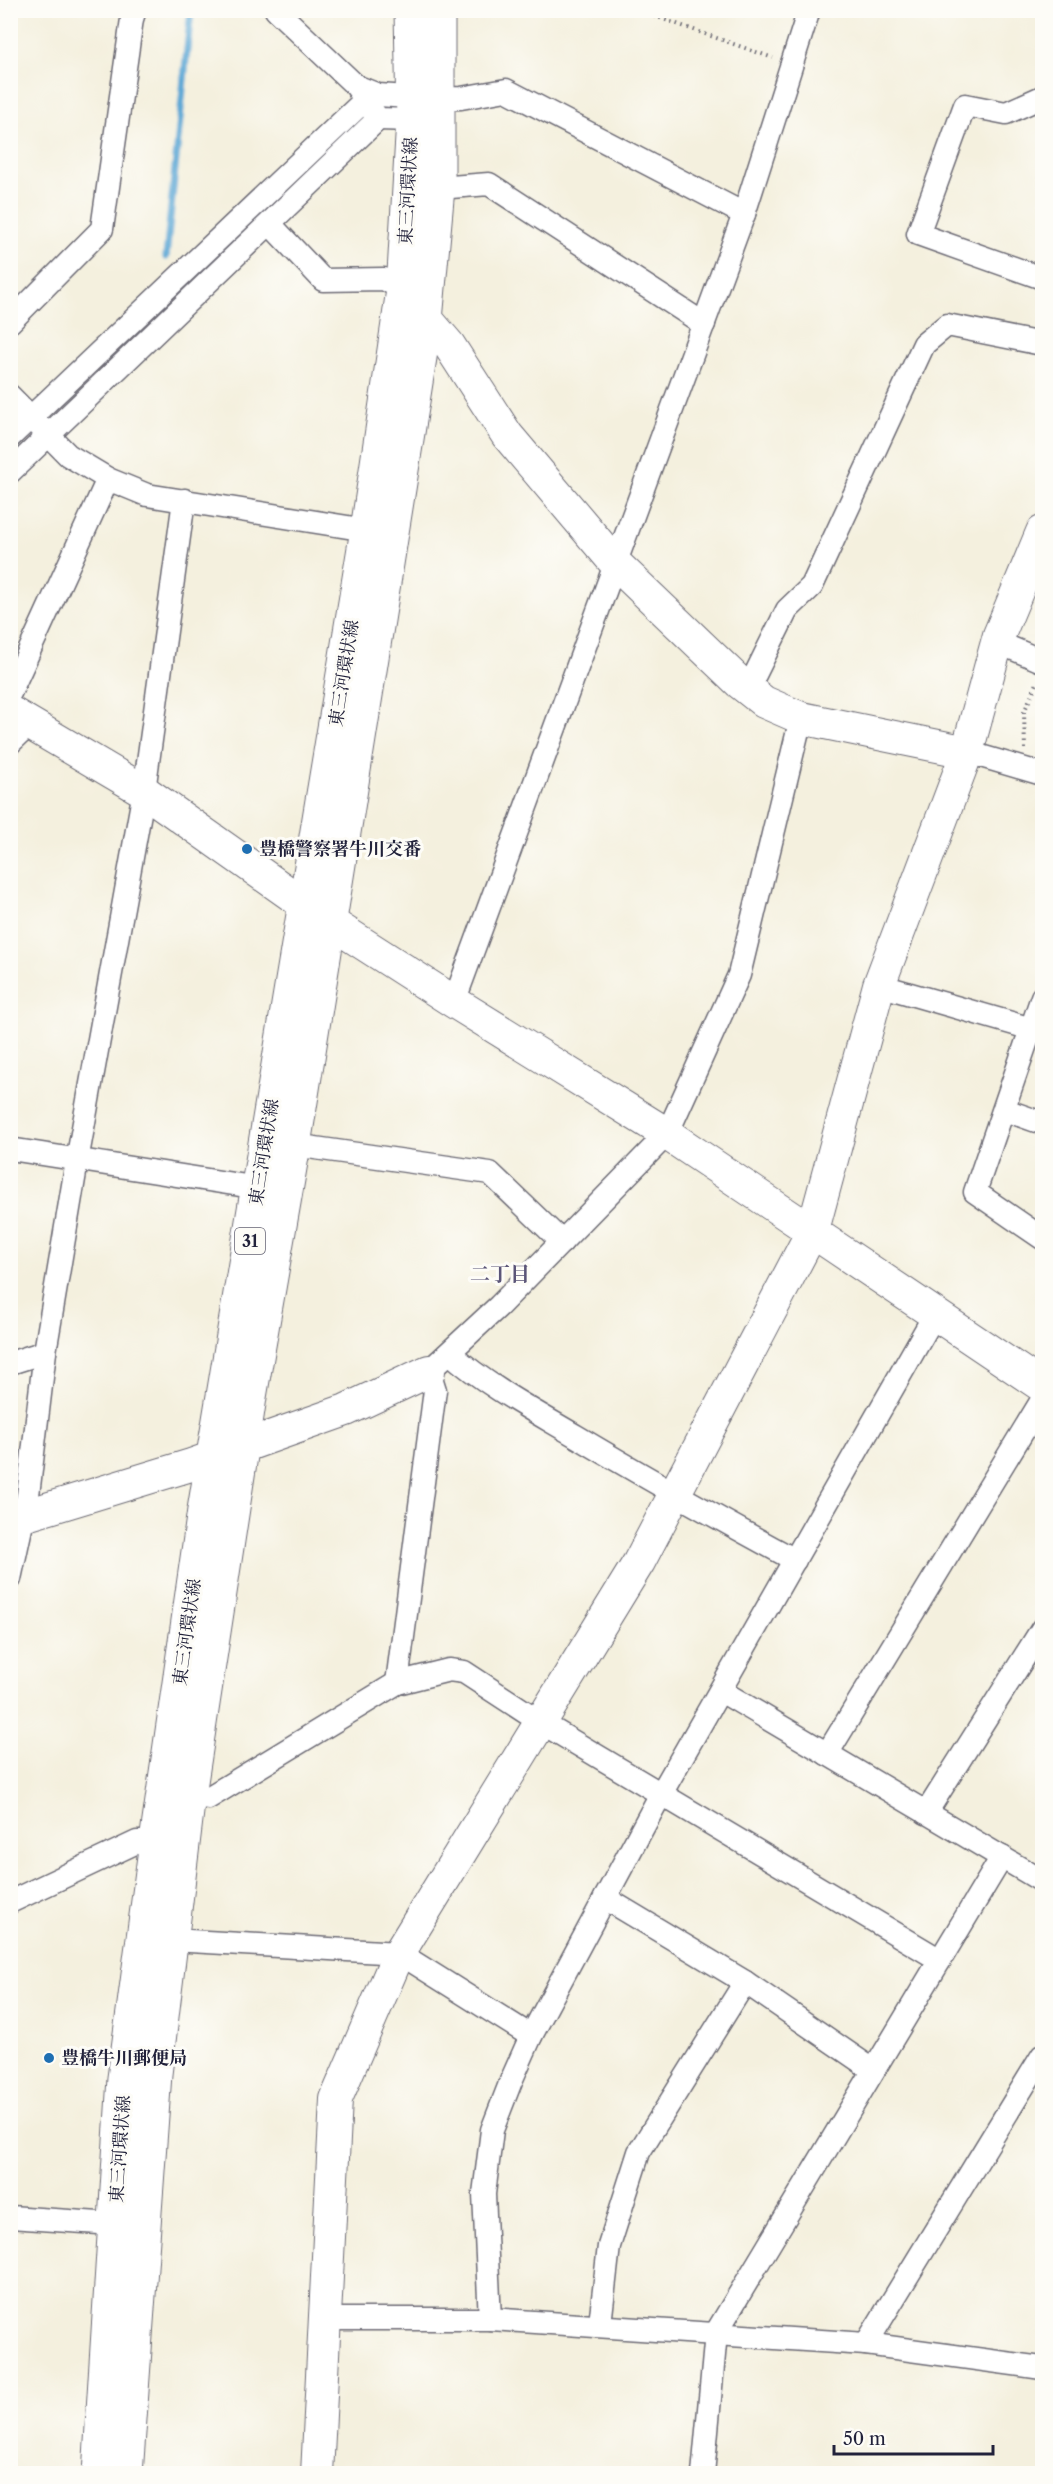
<svg xmlns="http://www.w3.org/2000/svg" width="1053" height="2484" viewBox="0 0 1053 2484" font-family="'Libre Caslon Text','Noto Serif JP',serif">
  <style>
    .lines { fill: none; stroke-linecap: round; stroke-linejoin: round }
    .stream { stroke: #5da8d5; stroke-width: 7 }
    .street-casing { stroke: #6c6a74; stroke-width: 25 }
    .secondary-casing { stroke: #6c6a74; stroke-width: 34 }
    .primary-casing { stroke: #6c6a74; stroke-width: 35 }
    .path { stroke: #6c6a74; stroke-width: 4; stroke-dasharray: 1.5 4.5; stroke-linecap: butt }
    .street { stroke: #fff; stroke-width: 22 }
    .secondary { stroke: #fff; stroke-width: 32 }
    .primary { stroke: #fff; stroke-width: 33 }
    .poi-dot { fill: #1f6fb2; stroke: #fdfcf7; stroke-width: 2 }
    .labels { text-anchor: middle; stroke-width: 6; stroke-linejoin: round; paint-order: stroke }
    .shield { fill: #fdfcf7; stroke: #646373; stroke-width: 1.5 }
    .shield-label { font-size: 16px; font-weight: bold; fill: #22223b }
    .street-label { font-size: 18px; fill: #22223b; stroke: #fdfcf7 }
    .poi-label { font-size: 18px; font-weight: bold; fill: #22223b; stroke: #fdfcf7; text-anchor: start }
    .neighbourhood-label { font-size: 20px; font-weight: bold; fill: #5b5578; stroke: #fdfcf7 }
  </style>
  <rect width="100%" height="100%" fill="#fdfcf7"/>
  <filter id="ink" filterUnits="userSpaceOnUse"><feTurbulence type="fractalNoise" baseFrequency=".0167" numOctaves="2"/><feDisplacementMap in="SourceGraphic" scale="12" xChannelSelector="R" yChannelSelector="G"/><feConvolveMatrix kernelMatrix="1 2 1 2 8 2 1 2 1" color-interpolation-filters="sRGB"/></filter>
  <filter id="wash" filterUnits="userSpaceOnUse"><feTurbulence type="fractalNoise" baseFrequency=".008" numOctaves="4" result="noise"/><feDisplacementMap in="SourceGraphic" scale="24" xChannelSelector="R" yChannelSelector="G"/><feGaussianBlur stdDeviation="1.35" result="paint"/><feColorMatrix in="noise" values="0 0 0 0 0 0 0 0 0 0 0 0 0 0 0 0 0 1.4 0 .05"/><feComposite in="paint" operator="in"/></filter>
  <g filter="url(#wash)">
    <rect width="100%" height="100%" fill="#f4f0de"/>
    <g class="lines">
      <polyline class="stream" points="166,257 191,10"/>
    </g>
  </g>
  <g filter="url(#ink)">
    <g class="lines">
      <defs>
        <g id="street">
          <polyline points="276,10 356,86 378,119 413,120 423,111"/>
          <polyline points="356,86 378,95 439,99 461,98 506,90 744,214"/>
          <polyline points="1042,97 1006,113 965,105 918,234 1042,278"/>
          <polyline points="438,188 489,184 704,324"/>
          <polyline points="270,224 323,280 384,279 403,290"/>
          <polyline points="10,322 102,229 132,19 135,10"/>
          <polyline points="10,396 68,455 108,479 147,495 379,532"/>
          <polyline points="10,437 365,100"/>
          <polyline points="10,472 378,119"/>
          <polyline points="997,642 1042,661"/>
          <polyline points="748,689 787,610 812,586 924,344 947,325 1042,344"/>
          <polyline points="10,693 108,479"/>
          <polyline points="10,743 30,724"/>
          <polyline points="967,752 1042,774"/>
          <polyline points="879,985 1032,1029 1042,1029"/>
          <polyline points="1042,997 975,1192 1042,1238"/>
          <polyline points="454,1002 744,214 809,10"/>
          <polyline points="1005,1110 1042,1123"/>
          <polyline points="294,1145 490,1173 562,1242"/>
          <polyline points="10,1149 259,1188"/>
          <polyline points="935,1314 662,1792 531,2036 511,2081 492,2130 484,2194 490,2319 866,2344 1042,2368"/>
          <path d="M450 1353C487 1386 534 1411 576 1436 648 1479 721 1520 795 1560"/>
          <polyline points="10,1363 45,1352"/>
          <polyline points="10,1579 28,1495 45,1352 77,1161 144,791 184,500"/>
          <polyline points="397,1683 435,1390 429,1371 499,1306 667,1134 739,975 801,718"/>
          <polyline points="721,1691 1042,1881"/>
          <polyline points="827,1754 1042,1400"/>
          <polyline points="189,1795 208,1798 397,1683 449,1670 464,1672 542,1723 940,1960 716,2333 703,2474"/>
          <polyline points="926,1813 1042,1629"/>
          <polyline points="605,1898 745,1982 873,2070"/>
          <polyline points="10,1902 137,1842 156,1842"/>
          <polyline points="172,1940 399,1953 531,2036"/>
          <polyline points="940,1960 1002,1857"/>
          <polyline points="10,2217 114,2224"/>
          <polyline points="325,2319 490,2319"/>
          <polyline points="600,2324 609,2246 639,2152 745,1982"/>
          <polyline points="866,2344 1042,2056"/>
        </g>
        <g id="secondary">
          <polyline points="412,302 449,345 507,435 616,564 740,683 764,702 801,718 967,752"/>
          <polyline points="10,712 144,791 328,921 454,1002 667,1134 1042,1386"/>
          <polyline points="10,1520 191,1465 346,1410 429,1371"/>
          <polyline points="317,2474 336,2099 399,1953 639,1562 813,1230 879,985 967,752 999,635 1042,532"/>
        </g>
        <g id="primary">
          <polyline points="99,2474 124,2078 156,1842 204,1510 367,530 403,290 413,120 411,10"/>
          <polyline points="126,2474 155,2074 189,1795 250,1397 294,1145 426,320 438,188 438,10"/>
        </g>
      </defs>
      <use href="#street" class="street-casing"/>
      <use href="#secondary" class="secondary-casing"/>
      <use href="#primary" class="primary-casing"/>
      <g class="path">
        <polyline points="637,10 773,58"/>
        <polyline points="1025,749 1024,712 1038,681"/>
      </g>
      <use href="#street" class="street"/>
      <use href="#secondary" class="secondary"/>
      <use href="#primary" class="primary"/>
    </g>
  </g>
  <g class="poi-dot">
    <circle cx="247" cy="849" r="6"/>
    <circle cx="49" cy="2058" r="6"/>
  </g>
  <g class="labels">
    <rect class="shield" x="235" y="1228" width="30" height="26" rx="4.5"/>
    <g class="shield-label">
      <text x="250" y="1247">31</text>
    </g>
    <g class="street-label">
      <text transform="translate(408 191) rotate(-87)" y="6">東三河環状線</text>
      <text transform="translate(344 673) rotate(-81)" y="6">東三河環状線</text>
      <text transform="translate(264 1152) rotate(-81)" y="6">東三河環状線</text>
      <text transform="translate(187 1632) rotate(-82)" y="6">東三河環状線</text>
      <text transform="translate(120 2149) rotate(-86)" y="6">東三河環状線</text>
    </g>
    <g class="poi-label">
      <text x="259" y="855">豊橋警察署牛川交番</text>
      <text x="61" y="2064">豊橋牛川郵便局</text>
    </g>
    <g class="neighbourhood-label">
      <text x="500" y="1281">二丁目</text>
    </g>
  </g>
  <rect width="1053" height="2484" fill="none" stroke="#fdfcf7" stroke-width="36"/>
  <path d="M834 2445v9h159v-9" fill="none" stroke="#22223b" stroke-width="3"/>
  <text x="843" y="2445" font-size="18" fill="#22223b" stroke="#fdfcf7" stroke-width="4.5" paint-order="stroke">50 m</text>
</svg>
